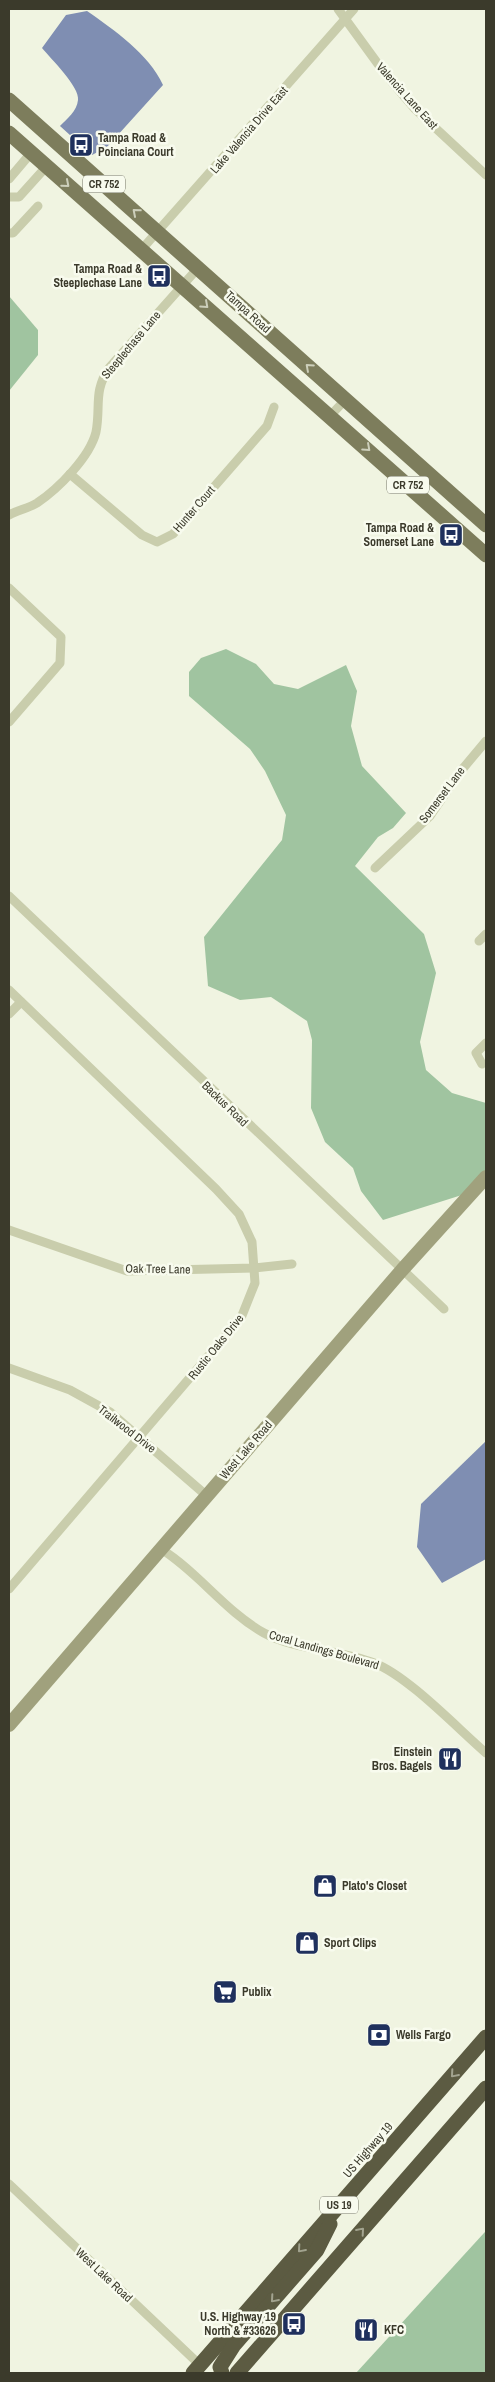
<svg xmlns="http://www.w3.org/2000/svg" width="495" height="2382" viewBox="0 0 495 2382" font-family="'Archivo Narrow',sans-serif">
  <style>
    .green { fill: #a0c4a0 }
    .water { fill: #7f8eb2 }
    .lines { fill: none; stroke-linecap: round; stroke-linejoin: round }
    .street { stroke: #c9cdac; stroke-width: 9 }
    .secondary { stroke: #a0a17d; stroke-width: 14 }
    .primary { stroke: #7d7d5c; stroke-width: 15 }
    .highway { stroke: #5c5b42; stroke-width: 15 }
    .oneway { stroke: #cdcfbb }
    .oneway2 { stroke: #a2a38f }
    .labels { text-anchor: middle; stroke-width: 5; stroke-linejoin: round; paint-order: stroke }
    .shield { fill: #f8fbee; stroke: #747466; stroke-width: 1 }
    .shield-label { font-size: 11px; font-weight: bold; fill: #3b3a2b }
    .street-label { font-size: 12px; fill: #3b3a2b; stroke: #f8fbee }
    .poi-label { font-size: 12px; font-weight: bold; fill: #3b3a2b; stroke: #f8fbee; text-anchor: start }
  </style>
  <rect width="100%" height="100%" fill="#f0f4e1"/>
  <g class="green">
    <polygon points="9,296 38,330 38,355 9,391"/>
    <polygon points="226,649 256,664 274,684 298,689 346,665 357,691 351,726 362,766 406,813 393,828 378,837 355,866 424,934 436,973 420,1042 426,1070 452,1093 486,1103 486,1170 465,1194 383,1220 361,1191 353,1168 325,1142 311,1108 312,1040 307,1021 271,997 240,1000 208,986 204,937 282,840 286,815 265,771 250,749 189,696 189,672 201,658"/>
    <polygon points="486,2231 486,2373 356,2373 484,2233"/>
  </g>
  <g class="water">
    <path d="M87 11C114 30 149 54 163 85L107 147 92 155 60 126C67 119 77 111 78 100 80 87 51 59 42 48L66 15Z"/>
    <polygon points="486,1441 486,1559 442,1583 417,1547 421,1504"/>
  </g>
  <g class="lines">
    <g class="street">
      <polyline points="338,9 386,75 415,109 486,175"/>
      <polyline points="9,179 31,153"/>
      <polyline points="9,197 19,197 46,167"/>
      <polyline points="9,233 13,233 38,206"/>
      <polyline points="142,249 354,9"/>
      <polyline points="330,416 346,399"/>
      <polyline points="70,474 142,535 157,542 173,534 267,426 274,407"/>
      <path d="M9 515C18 510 29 508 37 503 58 489 90 457 96 432 101 406 93 392 109 368L198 268"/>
      <polyline points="9,588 61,637 60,663 9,722"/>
      <polyline points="375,868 430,816 460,772 486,741"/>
      <polyline points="9,896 444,1309"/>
      <polyline points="479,941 486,934"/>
      <polyline points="9,990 216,1189 239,1214 252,1242 255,1283 241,1318 9,1589"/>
      <polyline points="9,1014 21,1002"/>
      <polyline points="482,1064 476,1053 486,1043"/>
      <polyline points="9,1230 127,1271 254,1268 292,1264"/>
      <polyline points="9,1368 70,1390 110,1412 207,1496"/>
      <path d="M161 1549C198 1572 225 1611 264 1633 297 1651 339 1649 374 1663 408 1676 457 1728 486 1753"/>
      <polyline points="9,2184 200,2365"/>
    </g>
    <polyline class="secondary" points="9,1725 402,1270 486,1177"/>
    <g class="primary">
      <polyline points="9,100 486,525"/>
      <polyline points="9,133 486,555"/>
    </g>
    <g class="highway">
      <polyline points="193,2373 486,2037"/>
      <polyline points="222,2373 220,2367 234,2345 317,2250 330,2224"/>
      <polyline points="237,2373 486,2088"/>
    </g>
  </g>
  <defs><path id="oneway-chevron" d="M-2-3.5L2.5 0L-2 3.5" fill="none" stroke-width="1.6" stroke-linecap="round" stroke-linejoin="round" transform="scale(1.25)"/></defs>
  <g class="oneway">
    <use href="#oneway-chevron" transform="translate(66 184) rotate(41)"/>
    <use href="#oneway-chevron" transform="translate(136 212) rotate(-139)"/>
    <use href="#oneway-chevron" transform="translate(205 305) rotate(42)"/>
    <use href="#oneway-chevron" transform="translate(309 367) rotate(-138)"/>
    <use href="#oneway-chevron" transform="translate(367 448) rotate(42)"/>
  </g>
  <g class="oneway2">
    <use href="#oneway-chevron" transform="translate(454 2074) rotate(131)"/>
    <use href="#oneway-chevron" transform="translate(361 2231) rotate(-49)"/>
    <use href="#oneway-chevron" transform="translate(301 2249) rotate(131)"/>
    <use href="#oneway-chevron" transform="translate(274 2299) rotate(131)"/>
  </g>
  <defs>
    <symbol id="bus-square" viewBox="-11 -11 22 22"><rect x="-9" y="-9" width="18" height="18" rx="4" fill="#1f305d" stroke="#f8fbee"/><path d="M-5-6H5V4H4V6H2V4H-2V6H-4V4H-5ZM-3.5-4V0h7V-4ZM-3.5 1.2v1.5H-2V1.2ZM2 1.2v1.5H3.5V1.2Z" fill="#fff"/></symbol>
    <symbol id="restaurant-square" viewBox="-11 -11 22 22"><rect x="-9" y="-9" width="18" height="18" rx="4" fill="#1f305d" stroke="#f8fbee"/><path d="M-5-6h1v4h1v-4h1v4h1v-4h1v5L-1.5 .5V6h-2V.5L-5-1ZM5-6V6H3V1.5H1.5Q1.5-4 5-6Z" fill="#fff"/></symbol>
    <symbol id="shop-square" viewBox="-11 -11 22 22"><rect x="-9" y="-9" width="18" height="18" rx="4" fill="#1f305d" stroke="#f8fbee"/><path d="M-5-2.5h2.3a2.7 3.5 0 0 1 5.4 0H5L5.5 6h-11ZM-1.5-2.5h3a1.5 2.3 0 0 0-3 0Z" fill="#fff"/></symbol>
    <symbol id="supermarket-square" viewBox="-11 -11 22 22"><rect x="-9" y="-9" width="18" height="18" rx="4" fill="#1f305d" stroke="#f8fbee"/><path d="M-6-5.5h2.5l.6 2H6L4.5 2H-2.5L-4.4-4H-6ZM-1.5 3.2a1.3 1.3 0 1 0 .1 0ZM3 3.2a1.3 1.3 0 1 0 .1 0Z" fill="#fff"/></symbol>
    <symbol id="bank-square" viewBox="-11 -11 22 22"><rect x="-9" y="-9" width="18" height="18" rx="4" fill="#1f305d" stroke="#f8fbee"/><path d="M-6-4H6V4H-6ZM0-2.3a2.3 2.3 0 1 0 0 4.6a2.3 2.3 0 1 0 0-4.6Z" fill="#fff"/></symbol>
  </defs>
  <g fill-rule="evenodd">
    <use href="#bus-square" x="67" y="131" width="28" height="28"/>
    <use href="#bus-square" x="145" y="262" width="28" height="28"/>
    <use href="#bus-square" x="437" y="521" width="28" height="28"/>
    <use href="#restaurant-square" x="436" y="1745" width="28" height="28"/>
    <use href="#shop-square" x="311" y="1872" width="28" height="28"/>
    <use href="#shop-square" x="293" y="1929" width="28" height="28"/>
    <use href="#supermarket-square" x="211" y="1978" width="28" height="28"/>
    <use href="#bank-square" x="365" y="2021" width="28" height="28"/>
    <use href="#bus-square" x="280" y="2310" width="28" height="28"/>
    <use href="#restaurant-square" x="352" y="2316" width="28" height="28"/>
  </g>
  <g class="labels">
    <g class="shield">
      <rect x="83" y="175.5" width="42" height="17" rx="4"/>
      <rect x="387" y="476.5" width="42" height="17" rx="4"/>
      <rect x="320" y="2196.5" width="38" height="17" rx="4"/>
    </g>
    <g class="shield-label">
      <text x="104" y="188">CR 752</text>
      <text x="408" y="489">CR 752</text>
      <text x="339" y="2209">US 19</text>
    </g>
    <g class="street-label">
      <text transform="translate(407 96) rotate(48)" y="4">Valencia Lane East</text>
      <text transform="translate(249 130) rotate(-49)" y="4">Lake Valencia Drive East</text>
      <text transform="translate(248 312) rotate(42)" y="4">Tampa Road</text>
      <text transform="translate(131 345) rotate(-50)" y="4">Steeplechase Lane</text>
      <text transform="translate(194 509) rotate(-49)" y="4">Hunter Court</text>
      <text transform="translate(442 795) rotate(-53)" y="4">Somerset Lane</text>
      <text transform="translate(225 1104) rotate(44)" y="4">Backus Road</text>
      <text transform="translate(158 1269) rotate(1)" y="4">Oak Tree Lane</text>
      <text transform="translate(216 1347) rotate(-51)" y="4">Rustic Oaks Drive</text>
      <text transform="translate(127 1429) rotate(38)" y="4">Trailwood Drive</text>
      <text transform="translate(246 1450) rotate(-49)" y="4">West Lake Road</text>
      <text transform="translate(324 1650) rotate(16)" y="4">Coral Landings Boulevard</text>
      <text transform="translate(368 2150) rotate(-49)" y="4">US Highway 19</text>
      <text transform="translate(104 2275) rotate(43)" y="4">West Lake Road</text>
    </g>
    <g class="poi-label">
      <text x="98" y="142">Tampa Road &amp;<tspan x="98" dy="14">Poinciana Court</tspan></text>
      <text x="142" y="273" text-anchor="end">Tampa Road &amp;<tspan x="142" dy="14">Steeplechase Lane</tspan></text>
      <text x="434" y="532" text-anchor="end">Tampa Road &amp;<tspan x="434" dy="14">Somerset Lane</tspan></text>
      <text x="432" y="1756" text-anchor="end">Einstein<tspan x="432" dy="14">Bros. Bagels</tspan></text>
      <text x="342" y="1890">Plato's Closet</text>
      <text x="324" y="1947">Sport Clips</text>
      <text x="242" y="1996">Publix</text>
      <text x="396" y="2039">Wells Fargo</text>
      <text x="276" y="2321" text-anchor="end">U.S. Highway 19<tspan x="276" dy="14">North &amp; #33626</tspan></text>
      <text x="384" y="2334">KFC</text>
    </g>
  </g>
  <rect width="495" height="2382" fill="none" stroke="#3b3a2b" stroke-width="20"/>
</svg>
